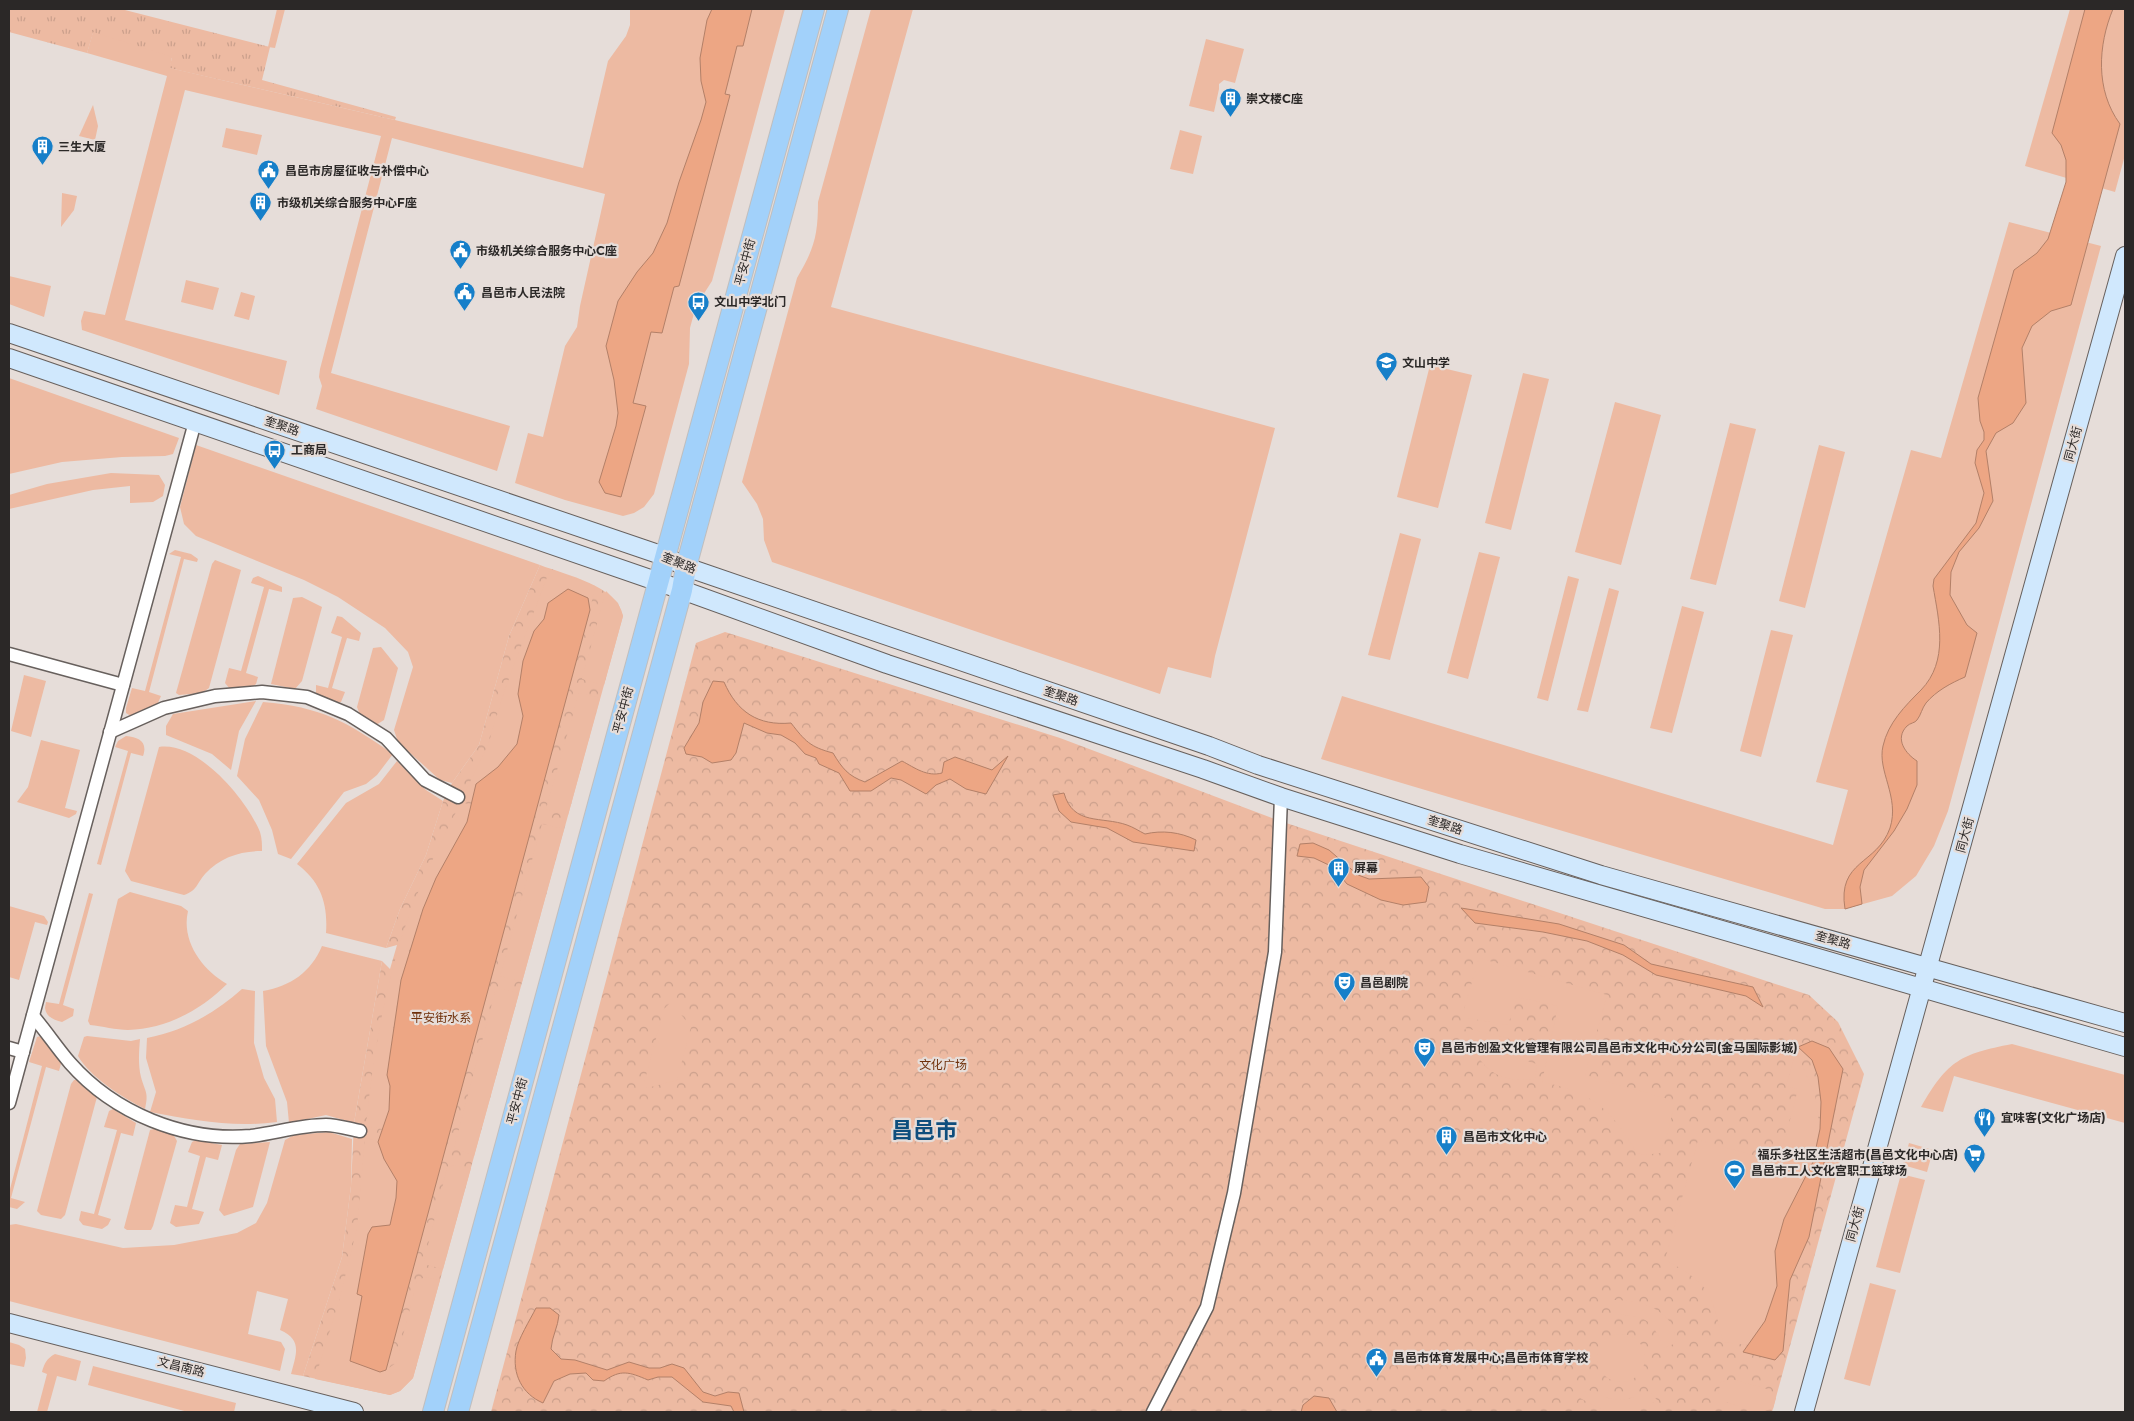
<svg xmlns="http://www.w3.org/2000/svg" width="2134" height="1421" viewBox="0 0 2134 1421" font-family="Montserrat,'Noto Sans SC',sans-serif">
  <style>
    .grass { fill: url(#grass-tufts) }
    .forest { fill: url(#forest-crowns) }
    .garden { fill: #edbaa2 }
    .water { fill: #eda684; stroke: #b38068 }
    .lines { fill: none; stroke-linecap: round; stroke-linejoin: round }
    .street-casing { stroke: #67605d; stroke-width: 15 }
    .secondary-casing { stroke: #67605d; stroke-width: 20 }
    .primary-casing { stroke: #bfbebe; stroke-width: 22 }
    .street { stroke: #fff; stroke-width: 12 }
    .secondary { stroke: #d0e8fd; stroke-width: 18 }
    .primary { stroke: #a2d1fa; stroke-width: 20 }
    .labels { text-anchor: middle; stroke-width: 4.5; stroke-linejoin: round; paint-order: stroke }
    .poi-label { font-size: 12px; font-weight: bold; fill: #2b2827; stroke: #e6ddd9; text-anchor: start }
    .street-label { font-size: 12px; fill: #2b2827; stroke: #e6ddd9 }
    .park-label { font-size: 12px; fill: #6f300a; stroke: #e6ddd9 }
    .town-label { font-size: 22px; font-weight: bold; fill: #0e4e7d; stroke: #e6ddd9 }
  </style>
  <defs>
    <pattern id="grass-tufts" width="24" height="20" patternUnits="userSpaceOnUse" patternTransform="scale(1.25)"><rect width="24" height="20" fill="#edbaa2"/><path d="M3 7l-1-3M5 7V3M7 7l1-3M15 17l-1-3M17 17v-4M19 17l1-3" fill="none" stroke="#cba08c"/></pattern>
    <pattern id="forest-crowns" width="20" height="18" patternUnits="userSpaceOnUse" patternTransform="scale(1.25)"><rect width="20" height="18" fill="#edbaa2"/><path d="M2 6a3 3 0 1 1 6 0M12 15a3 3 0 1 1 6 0" fill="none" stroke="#cba08c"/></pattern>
  </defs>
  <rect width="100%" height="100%" fill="#e6ddd9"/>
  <polygon class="grass" points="9,9 121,9 270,47 262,80 396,117 395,120 169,68 172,58 93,33 87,53 9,32"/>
  <g class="forest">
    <path d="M540 565C566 575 618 586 623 616L413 1378 400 1391 390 1395 303 1376 342 1257 351 1186 354 1123 382 961 390 969 397 945 386 948 400 909 426 855 443 801 452 783 479 745 509 636Z"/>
    <polygon points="725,632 1060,738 1280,821 1809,995 1838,1022 1864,1074 1772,1412 491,1412 696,643"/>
  </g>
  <g class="garden">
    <polygon points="277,9 285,9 275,48 268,47"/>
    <polygon points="630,9 785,9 712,281 696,306 690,328 689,364 654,494 644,507 634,513 623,516 565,500 515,483 528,433 543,437 565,346 577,327 580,306 605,194 392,138 331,373 510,426 497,471 316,409 322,386 319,377 320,369 381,136 185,90 125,320 287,361 279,395 82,330 81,321 84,311 105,315 167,76 87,53 93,32 172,57 170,68 395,120 583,168 608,61 626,36 630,25"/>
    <path d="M871 9H913L831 307 1275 428 1215 656 1211 678 1168 667 1160 694 772 562 764 540 763 519 757 504 742 482 797 278C814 249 818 236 818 202Z"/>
    <polygon points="2070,9 2125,9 2125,155 2115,192 2025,166"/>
    <polygon points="1206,39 1244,49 1235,83 1224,80 1219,84 1219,89 1214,112 1189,106"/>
    <polygon points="93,105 98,126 95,140 79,136"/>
    <polygon points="226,128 262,135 257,155 222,147"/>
    <polygon points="1180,130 1202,136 1193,174 1170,169"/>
    <polygon points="62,193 77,196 74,210 61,227"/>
    <polygon points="2009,222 2101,246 1948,811 1934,846 1916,876 1892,896 1845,909 1825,909 1321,759 1342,696 1833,845 1848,790 1816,782 1911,450 1941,458"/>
    <polygon points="9,276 51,286 44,317 9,304"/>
    <polygon points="186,280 219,288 213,310 181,302"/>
    <polygon points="241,292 255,296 249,320 234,316"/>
    <polygon points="1430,365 1472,375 1438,508 1397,497"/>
    <polygon points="1523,373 1549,379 1511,530 1485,523"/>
    <polygon points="9,378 179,438 173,454 165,456 122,457 62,462 9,474"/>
    <polygon points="1615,402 1661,415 1621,565 1575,552"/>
    <polygon points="1730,423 1756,429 1716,585 1690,579"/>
    <polygon points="196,445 540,565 509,636 479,745 452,783 440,780 398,742 394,730 413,667 408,652 385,628 338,597 304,580 196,536 184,524 180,507"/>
    <polygon points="1819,445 1845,452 1805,608 1779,601"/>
    <polygon points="111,473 159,475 165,485 163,496 153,502 130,503 130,486 93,490 9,509 9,495 47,484"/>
    <polygon points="1400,533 1421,539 1390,660 1368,655"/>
    <polygon points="175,550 191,554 198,559 197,562 184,559 149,692 161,696 157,705 131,716 126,713 126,708 132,688 145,691 181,557 169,554"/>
    <polygon points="1479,552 1500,557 1468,679 1447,673"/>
    <polygon points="215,560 241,570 209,688 202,693 179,695 176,693 212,564"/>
    <polygon points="550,569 595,586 590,610 588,598 548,603 544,619 534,631 518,694 523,716 517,744 498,767 476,784 475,791 466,790 488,745 504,692"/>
    <polygon points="258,576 282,587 282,592 269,589 246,673 258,677 256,684 252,687 230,689 225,683 229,668 241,671 264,587 251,583 253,578"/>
    <polygon points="1568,576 1579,579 1548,701 1537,698"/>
    <polygon points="1609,588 1619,591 1588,712 1577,710"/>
    <polygon points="606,591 618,603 623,616 604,685 582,679"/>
    <polygon points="302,597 322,607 302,681 295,689 271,684 293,598"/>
    <polygon points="1682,606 1704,612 1672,733 1650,728"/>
    <polygon points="337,616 342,617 361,633 359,641 347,638 332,688 345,692 341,702 336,702 316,694 316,685 328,688 342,637 331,633"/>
    <polygon points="1771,630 1793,635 1761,757 1740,751"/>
    <polygon points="381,647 398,668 384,720 376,725 360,715 357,707 373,648"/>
    <polygon points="24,675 46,681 31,737 11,731"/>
    <polygon points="579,693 600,698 568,815 546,809"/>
    <polygon points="256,701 239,731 231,770 212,754 166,735 166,726 173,714"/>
    <path d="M263 702C321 707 346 721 393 754L377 775 366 784 344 792 291 859 278 854 272 830 259 800 237 776 245 739Z"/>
    <path d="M126 736C139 737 148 742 143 756L131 753 101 865 97 864 128 751 115 747 118 741Z"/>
    <polygon points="41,740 80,750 65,808 77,811 76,814 69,818 17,802 28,787"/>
    <path d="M159 747C198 741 247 800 260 832 262 838 262 845 262 851 241 851 220 857 205 874 197 883 197 891 184 895L131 881 125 871Z"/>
    <path d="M397 761 426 790 443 801 426 855 400 909 386 948 326 933C328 904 321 882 297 864L346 803 379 784Z"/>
    <path d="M461 802 471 805C462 841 437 873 423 908 402 963 394 1017 387 1075 392 1094 389 1111 382 1129L366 1126C373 1054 386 978 411 910 425 873 443 838 461 802Z"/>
    <polygon points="542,824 564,829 522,982 500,976"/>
    <path d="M130 892 181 906 188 911C181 941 202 970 227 984 201 1010 166 1029 128 1030 116 1030 102 1026 90 1025L88 1021 118 899Z"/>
    <path d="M89 893 93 894 63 1005 74 1009 73 1016 62 1022C54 1020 46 1017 45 1008L46 1002 59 1004Z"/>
    <polygon points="9,906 44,916 48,922 47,925 35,922 19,980 9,977"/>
    <path d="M322 946 382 961 354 1123 326 1115 289 1123 287 1102 266 1046 263 991C291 986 311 972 322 946Z"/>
    <path d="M1479 958 1607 995 1585 1075 1675 1101 1668 1132 1660 1153 1644 1155 1637 1153C1610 1108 1594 1093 1542 1082L1558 1006 1517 997 1508 1025 1467 1018 1464 1009Z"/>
    <path d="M242 989 255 991 254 1043 264 1078 275 1099 277 1122C233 1128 193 1120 150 1112L156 1092 146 1058 147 1038C183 1031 214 1014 242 989Z"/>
    <polygon points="503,989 519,993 474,1156 454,1148 495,992"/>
    <polygon points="671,1002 691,1027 677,1080 647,1088 644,1083 664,1009"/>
    <path d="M1465 1028 1508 1038 1506 1055 1537 1064 1535 1079C1526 1079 1515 1081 1507 1078 1483 1073 1472 1049 1465 1028Z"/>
    <polygon points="41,1036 44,1037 62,1060 59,1071 46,1067 11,1198 25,1202 17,1209 9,1207 9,1193 42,1066 29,1062 37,1037"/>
    <path d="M87 1036 131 1041 140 1039C139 1051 138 1065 141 1077 145 1092 149 1092 145 1109 123 1098 90 1077 78 1056L84 1037Z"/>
    <path d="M2012 1044 2125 1075V1123L1954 1076 1943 1112 1921 1107C1948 1060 1961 1054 2012 1044Z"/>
    <path d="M1796 1051 1815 1095 1820 1129 1813 1162 1784 1219 1775 1251 1777 1286 1765 1320 1748 1345 1723 1342C1719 1326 1716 1308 1708 1293 1700 1279 1679 1267 1665 1260L1698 1140 1779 1162 1798 1089 1786 1086Z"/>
    <polygon points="74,1080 79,1080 97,1097 65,1215 61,1219 41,1215 37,1211 71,1084"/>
    <polygon points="113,1109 136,1123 133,1136 121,1133 98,1215 111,1219 108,1225 102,1229 83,1225 79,1220 81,1211 94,1214 117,1130 104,1127 109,1111"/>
    <polygon points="154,1129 173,1134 177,1141 153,1226 151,1230 127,1230 124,1228 150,1130"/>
    <path d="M329 1132 352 1139 351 1186 342 1257 303 1376 291 1374C296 1354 303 1340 280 1330L288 1299 257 1291 248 1334 281 1342 285 1349 280 1371 9 1301V1225L16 1224 123 1248 174 1245 237 1233 256 1223 267 1203 285 1140 294 1135Z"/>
    <polygon points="365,1137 378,1142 384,1159 397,1181 396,1198 390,1225 372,1227 368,1234 357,1294 362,1296 350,1361 386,1370 396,1363 417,1281 425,1277 440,1280 413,1378 400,1391 390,1395 315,1379 339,1301 357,1228"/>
    <polygon points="196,1140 222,1145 218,1160 206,1157 192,1209 204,1212 199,1224 176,1227 170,1223 175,1205 187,1207 200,1156 188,1152 192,1142"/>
    <polygon points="270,1142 253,1207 224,1216 219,1210 236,1150 240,1144"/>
    <polygon points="1909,1143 1933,1150 1927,1172 1903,1165"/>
    <polygon points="454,1165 471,1168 443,1269 427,1265 424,1262 447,1168"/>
    <polygon points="1901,1174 1925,1180 1900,1273 1876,1267"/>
    <polygon points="1870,1283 1896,1290 1870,1386 1844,1379"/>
    <path d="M1613 1300C1635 1300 1656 1304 1671 1323 1674 1328 1675 1337 1676 1343L1664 1348C1650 1316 1646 1317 1613 1314Z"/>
    <circle cx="1621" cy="1358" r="24"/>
    <polygon points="9,1342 19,1345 25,1349 26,1358 24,1367 9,1364"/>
    <path d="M55 1354 81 1361 76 1381 57 1376 47 1412H37L47 1374 42 1372C44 1364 47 1358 55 1354Z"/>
    <polygon points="93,1366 236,1403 234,1412 188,1412 88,1385"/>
    <polygon points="1731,1379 1767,1389 1776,1398 1773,1409 1758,1412 1725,1402 1718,1393 1721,1382"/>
    <path d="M1587 1389C1614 1403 1622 1403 1649 1391L1657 1400C1628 1421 1608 1414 1580 1398Z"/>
  </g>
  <g class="water">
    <polygon points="712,9 752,9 743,46 737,46 725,94 730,95 679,286 674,287 662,333 651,332 633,403 646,406 621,497 605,493 599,482 616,426 618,413 614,380 606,346 618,301 637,272 653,253 667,223 679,182 701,120 706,102 701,81 700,58 707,20"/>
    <path d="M2085 9H2113C2098 45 2095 90 2120 124L2071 305 2051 311 2032 326 2022 348 2026 403 2013 423 1996 433 1986 451 1993 501 1979 528 1959 552 1951 572 1950 595 1967 625 1977 633 1965 677C1951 683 1936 691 1926 703 1922 708 1921 715 1917 720 1915 723 1910 723 1907 726 1894 739 1906 754 1917 761V785L1907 809 1894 831 1864 870 1860 887 1862 904 1845 909C1837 860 1877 865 1890 828 1900 797 1877 771 1883 746 1888 723 1905 706 1921 690 1949 661 1939 621 1933 586L1934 579 1976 523 1984 493 1975 463 1977 450 1984 440V432L1980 421 1978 398 2014 270 2037 253 2048 239 2066 182V160L2061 145 2052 133Z"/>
    <polygon points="568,589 588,598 590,610 386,1370 380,1372 350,1361 362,1296 357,1294 368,1234 372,1227 390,1225 396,1198 397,1181 384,1159 378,1142 389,1110 390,1086 387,1075 401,980 423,909 436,878 467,822 476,784 498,767 517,744 523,716 518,694 523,661 534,631 544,619 548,603"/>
    <path d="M713 681 724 682C737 712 758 726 791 723 805 741 810 747 833 753 842 768 848 776 865 782L902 761C915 768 927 777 942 773L944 762 955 757 992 770 1008 756 986 794 966 789 950 779 936 785 926 794 901 780 891 778 871 791H850L839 773 819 764 816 758 805 754 795 743 781 735 767 733 744 723 736 753 731 760 712 763 702 757 686 754 684 748 699 723 703 702Z"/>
    <path d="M1064 793C1073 826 1102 816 1127 825 1133 827 1139 831 1145 834 1162 830 1180 832 1196 840L1194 851 1133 842 1107 828 1071 822 1059 811 1053 795Z"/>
    <polygon points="1313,843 1329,850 1358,875 1369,879 1421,877 1429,887 1426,902 1403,905 1381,900 1347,884 1333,867 1314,858 1297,856 1300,844"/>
    <polygon points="1461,908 1559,924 1624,945 1651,964 1753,987 1763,1007 1746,996 1656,975 1623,955 1587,941 1543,932 1475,923"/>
    <polygon points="1812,1041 1829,1048 1843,1069 1809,1237 1790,1280 1783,1351 1775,1360 1743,1352 1765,1321 1777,1286 1775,1251 1784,1219 1813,1162 1820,1129 1821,1102 1818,1077 1812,1060 1798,1047"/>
    <path d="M536 1308H550L559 1315C558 1327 552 1336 551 1349L561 1359 575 1360 607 1370 629 1362 649 1368H660L672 1364 684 1368 703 1392 715 1396 728 1392 739 1393 744 1412H734L731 1406 703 1402 672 1377H658L648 1380C629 1372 621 1369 604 1381L593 1380 586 1373 570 1374 554 1381 543 1403C522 1394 512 1374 516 1351 518 1339 530 1320 536 1308Z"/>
    <polygon points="1314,1396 1329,1398 1337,1412 1301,1412 1303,1405"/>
  </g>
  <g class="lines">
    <defs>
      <g id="street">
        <polyline points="9,654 123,685"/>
        <polyline points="110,732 164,708 215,696 262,692 307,697 348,714 386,738 425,780 458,797"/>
        <path d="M33 1016C46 1031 57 1048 70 1063 114 1113 184 1142 251 1136 276 1133 300 1125 326 1125 337 1125 349 1129 360 1131"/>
        <polyline points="9,1048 23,1052"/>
        <polyline points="9,1103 195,422"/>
        <polyline points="1153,1412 1207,1307 1234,1193 1275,952 1281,797"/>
      </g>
      <g id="secondary">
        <polyline points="9,333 664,556 686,567 1209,746 1258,765 1601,875 2125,1023"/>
        <polyline points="9,358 682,590 887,664 1203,769 1281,797 1460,854 2125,1047"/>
        <polyline points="9,1323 354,1412"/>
        <polyline points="1804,1412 2125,256"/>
      </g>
      <g id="primary">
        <polyline points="433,1412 814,9"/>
        <polyline points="458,1412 682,590 686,567 838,9"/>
      </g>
    </defs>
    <use href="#street" class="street-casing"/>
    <use href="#secondary" class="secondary-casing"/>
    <use href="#primary" class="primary-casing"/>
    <use href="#street" class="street"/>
    <use href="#secondary" class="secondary"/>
    <use href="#primary" class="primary"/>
  </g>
  <defs>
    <symbol id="building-pin" viewBox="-11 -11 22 30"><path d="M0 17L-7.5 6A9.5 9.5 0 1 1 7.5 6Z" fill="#167fc9" stroke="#e6ddd9"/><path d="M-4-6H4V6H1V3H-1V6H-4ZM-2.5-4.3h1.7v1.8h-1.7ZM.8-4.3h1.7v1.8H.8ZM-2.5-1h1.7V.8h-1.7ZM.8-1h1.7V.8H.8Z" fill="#fff"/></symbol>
    <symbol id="civic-pin" viewBox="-11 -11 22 30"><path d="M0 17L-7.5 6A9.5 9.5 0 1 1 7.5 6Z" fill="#167fc9" stroke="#e6ddd9"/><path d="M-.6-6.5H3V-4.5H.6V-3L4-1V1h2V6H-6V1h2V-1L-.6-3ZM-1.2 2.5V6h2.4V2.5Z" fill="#fff"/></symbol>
    <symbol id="bus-pin" viewBox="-11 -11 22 30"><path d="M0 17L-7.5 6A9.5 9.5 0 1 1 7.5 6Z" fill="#167fc9" stroke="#e6ddd9"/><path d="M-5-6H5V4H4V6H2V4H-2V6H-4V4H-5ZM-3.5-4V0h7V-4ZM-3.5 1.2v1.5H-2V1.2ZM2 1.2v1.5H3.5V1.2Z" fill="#fff"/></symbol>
    <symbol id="school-pin" viewBox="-11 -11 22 30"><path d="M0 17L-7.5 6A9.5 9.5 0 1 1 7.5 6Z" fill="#167fc9" stroke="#e6ddd9"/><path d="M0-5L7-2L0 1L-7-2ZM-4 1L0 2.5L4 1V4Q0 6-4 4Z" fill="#fff"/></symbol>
    <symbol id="theatre-pin" viewBox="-11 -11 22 30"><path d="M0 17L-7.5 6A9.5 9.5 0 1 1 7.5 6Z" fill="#167fc9" stroke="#e6ddd9"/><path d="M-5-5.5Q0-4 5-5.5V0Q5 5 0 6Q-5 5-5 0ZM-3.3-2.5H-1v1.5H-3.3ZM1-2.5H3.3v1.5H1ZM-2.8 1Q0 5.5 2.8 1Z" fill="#fff"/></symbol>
    <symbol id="restaurant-pin" viewBox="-11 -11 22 30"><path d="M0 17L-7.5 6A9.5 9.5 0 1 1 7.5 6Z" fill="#167fc9" stroke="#e6ddd9"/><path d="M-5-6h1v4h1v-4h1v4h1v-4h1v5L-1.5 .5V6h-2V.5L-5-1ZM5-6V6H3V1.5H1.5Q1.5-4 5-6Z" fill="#fff"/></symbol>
    <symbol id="supermarket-pin" viewBox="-11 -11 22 30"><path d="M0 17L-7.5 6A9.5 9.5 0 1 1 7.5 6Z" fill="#167fc9" stroke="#e6ddd9"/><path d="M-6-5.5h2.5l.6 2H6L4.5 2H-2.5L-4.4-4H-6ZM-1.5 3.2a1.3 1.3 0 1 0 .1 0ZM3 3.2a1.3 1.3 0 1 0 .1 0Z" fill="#fff"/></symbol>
    <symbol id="stadium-pin" viewBox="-11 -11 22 30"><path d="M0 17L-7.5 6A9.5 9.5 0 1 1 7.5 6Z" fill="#167fc9" stroke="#e6ddd9"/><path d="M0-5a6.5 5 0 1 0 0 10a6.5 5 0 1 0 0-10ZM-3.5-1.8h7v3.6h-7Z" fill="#fff"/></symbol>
  </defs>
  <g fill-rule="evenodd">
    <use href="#building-pin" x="1218" y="86" width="25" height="34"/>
    <use href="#building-pin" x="30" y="134" width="25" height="34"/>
    <use href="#civic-pin" x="256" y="158" width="25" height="34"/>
    <use href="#building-pin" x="248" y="190" width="25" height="34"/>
    <use href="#civic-pin" x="448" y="238" width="25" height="34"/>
    <use href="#civic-pin" x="452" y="280" width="25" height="34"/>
    <use href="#bus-pin" x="686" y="290" width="25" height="34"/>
    <use href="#school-pin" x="1374" y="350" width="25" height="34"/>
    <use href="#bus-pin" x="262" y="438" width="25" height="34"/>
    <use href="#building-pin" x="1326" y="856" width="25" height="34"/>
    <use href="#theatre-pin" x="1332" y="970" width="25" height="34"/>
    <use href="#theatre-pin" x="1412" y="1036" width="25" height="34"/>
    <use href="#restaurant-pin" x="1972" y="1106" width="25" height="34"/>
    <use href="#building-pin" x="1434" y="1124" width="25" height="34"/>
    <use href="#supermarket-pin" x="1962" y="1142" width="25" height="34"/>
    <use href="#stadium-pin" x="1722" y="1158" width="25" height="34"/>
    <use href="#civic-pin" x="1364" y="1346" width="25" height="34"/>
  </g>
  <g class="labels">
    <g class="poi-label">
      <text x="1246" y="103">崇文楼C座</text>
      <text x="58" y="151">三生大厦</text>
      <text x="285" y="175">昌邑市房屋征收与补偿中心</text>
      <text x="277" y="207">市级机关综合服务中心F座</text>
      <text x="476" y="255">市级机关综合服务中心C座</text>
      <text x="481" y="297">昌邑市人民法院</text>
      <text x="714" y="306">文山中学北门</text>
      <text x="1402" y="367">文山中学</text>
      <text x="291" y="454">工商局</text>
      <text x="1354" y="872">屏幕</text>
      <text x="1360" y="987">昌邑剧院</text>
      <text x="1441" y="1052">昌邑市创盈文化管理有限公司昌邑市文化中心分公司(金马国际影城)</text>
      <text x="2001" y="1122">宜味客(文化广场店)</text>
      <text x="1463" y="1141">昌邑市文化中心</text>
      <text x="1958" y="1159" text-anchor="end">福乐多社区生活超市(昌邑文化中心店)</text>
      <text x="1751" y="1175">昌邑市工人文化宫职工篮球场</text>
      <text x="1393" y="1362">昌邑市体育发展中心;昌邑市体育学校</text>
    </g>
    <g class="street-label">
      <text transform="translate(745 262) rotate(-75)" y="4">平安中街</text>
      <text transform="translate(282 426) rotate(19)" y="4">奎聚路</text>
      <text transform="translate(2073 444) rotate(-75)" y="4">同大街</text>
      <text transform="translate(679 563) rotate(23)" y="4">奎聚路</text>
      <text transform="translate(1061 696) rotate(19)" y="4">奎聚路</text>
      <text transform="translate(623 710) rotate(-75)" y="4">平安中街</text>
      <text transform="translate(1445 825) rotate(18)" y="4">奎聚路</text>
      <text transform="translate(1965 835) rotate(-75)" y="4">同大街</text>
      <text transform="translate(1833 940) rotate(16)" y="4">奎聚路</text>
      <text transform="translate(517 1101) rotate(-75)" y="4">平安中街</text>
      <text transform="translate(1855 1224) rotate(-75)" y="4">同大街</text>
      <text transform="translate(181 1367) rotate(14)" y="4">文昌南路</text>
    </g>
    <g class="park-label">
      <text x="441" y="1022">平安街水系</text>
      <text x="943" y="1069">文化广场</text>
    </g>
    <g class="town-label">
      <text x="924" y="1138">昌邑市</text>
    </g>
  </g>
  <rect width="2134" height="1421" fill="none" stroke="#2b2827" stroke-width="20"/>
</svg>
